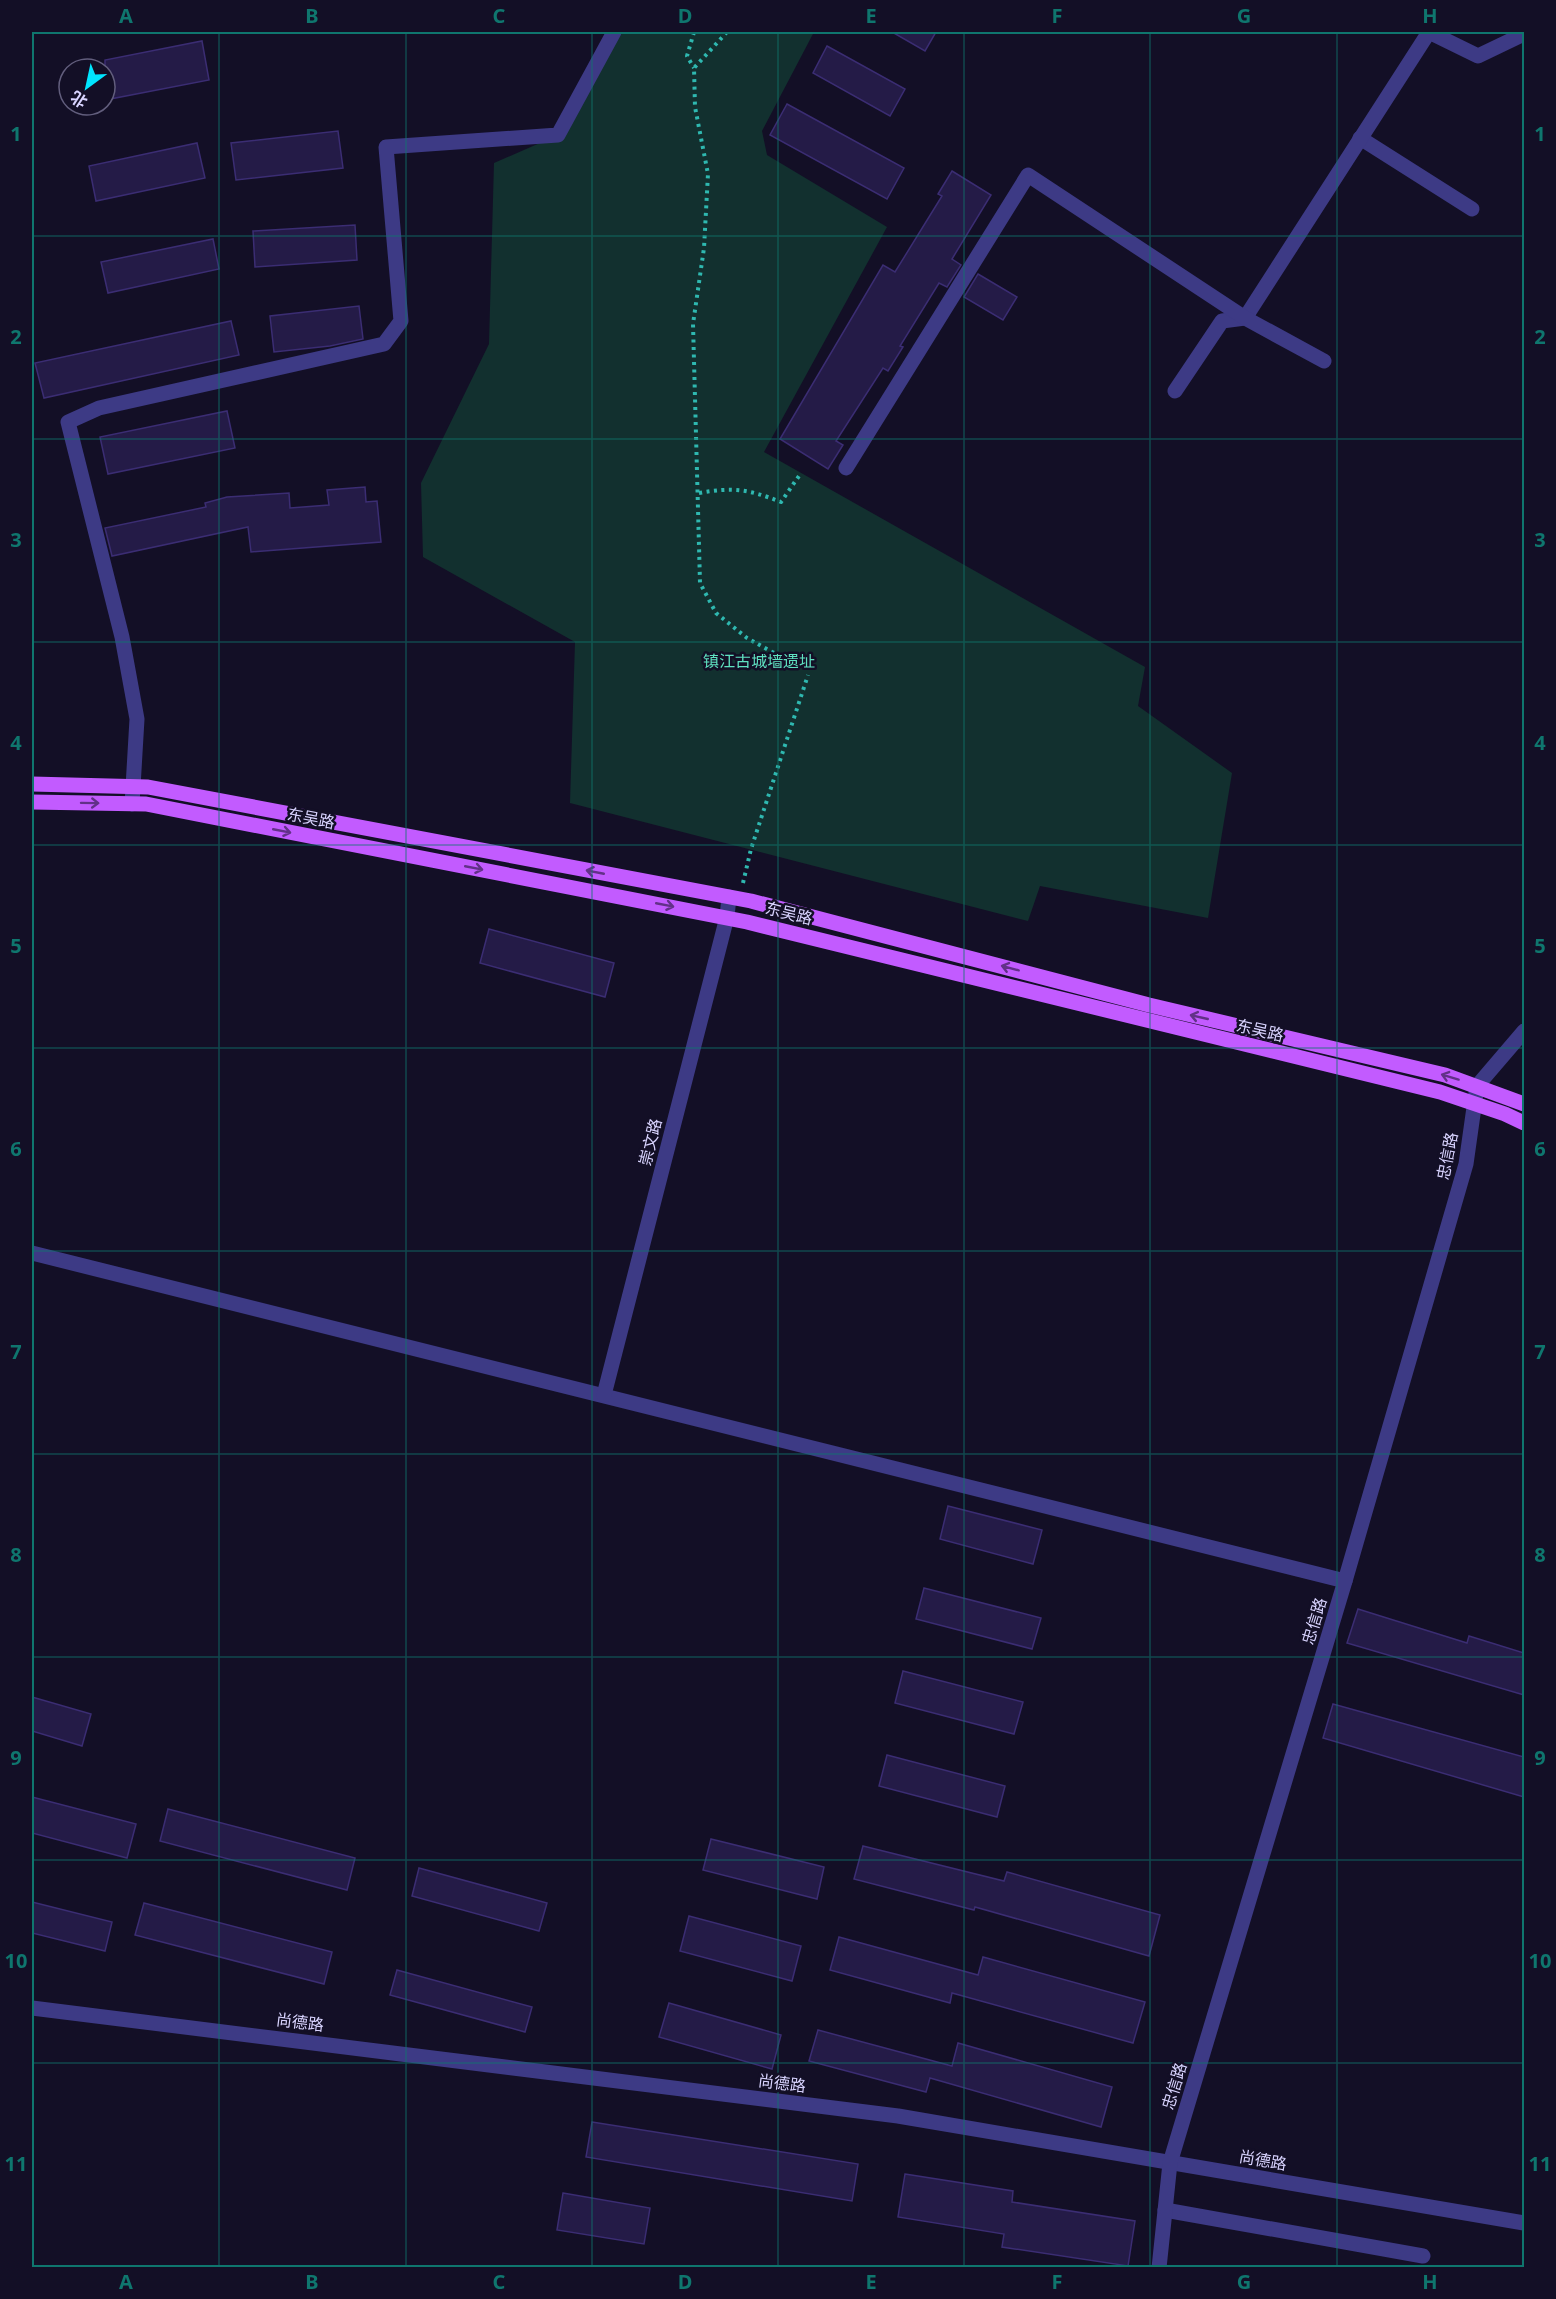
<svg xmlns="http://www.w3.org/2000/svg" width="1556" height="2299" viewBox="0 0 1556 2299" font-family="'Noto Sans','Noto Sans SC',sans-serif">
  <style>
    .green { fill: #12302f }
    .building { fill: #241b47; stroke: #3b2d73; stroke-width: 1.5 }
    .lines { fill: none; stroke-linecap: round; stroke-linejoin: round }
    .path { stroke: #2fb8b0; stroke-width: 4; stroke-dasharray: 3 4.5; stroke-linecap: butt }
    .minor { stroke: #3d3a85; stroke-width: 15 }
    .primary { stroke: #c25bff; stroke-width: 15 }
    .oneway { stroke: #623188 }
    .grid { fill: none; stroke: #0f766e; stroke-width: 1.5; stroke-opacity: 0.55 }
    .labels { text-anchor: middle; stroke-width: 5; stroke-linejoin: round; paint-order: stroke }
    .park-label { font-size: 16px; fill: #5fe0c0; stroke: #130f26 }
    .street-label { font-size: 16px; fill: #d9d4ff; stroke: #130f26 }
    .neatline { fill: none; stroke: #0f766e; stroke-width: 2 }
    .grid-label { font-size: 20px; text-anchor: middle; font-weight: bold; fill: #0f766e }
  </style>
  <rect width="100%" height="100%" fill="#130f26"/>
  <polygon class="green" points="614,32 814,32 762,131 767,155 887,227 764,452 1145,667 1138,706 1232,773 1208,918 1040,886 1028,921 570,803 575,642 423,557 421,483 489,344 494,163 558,135"/>
  <g class="building">
    <polygon points="892,32 936,32 925,51"/>
    <polygon points="202,41 209,80 105,100 105,60"/>
    <polygon points="827,46 905,89 890,116 813,73"/>
    <polygon points="787,104 904,168 887,199 770,135"/>
    <polygon points="338,131 343,168 236,180 231,143"/>
    <polygon points="197,143 205,178 96,201 89,166"/>
    <polygon points="952,171 991,195 952,259 961,265 947,287 939,283 900,346 903,347 888,371 883,368 836,441 843,445 828,469 780,439 883,265 895,272 942,196 938,194"/>
    <polygon points="355,225 357,260 255,267 253,231"/>
    <polygon points="213,239 219,269 108,293 101,262"/>
    <polygon points="978,274 1017,297 1003,320 964,297"/>
    <polygon points="359,306 363,339 330,346 274,352 270,316"/>
    <polygon points="231,321 239,355 44,398 35,363"/>
    <polygon points="227,411 235,448 108,474 100,437"/>
    <polygon points="365,487 366,502 377,501 381,542 251,552 248,527 112,556 105,528 206,507 205,503 227,497 289,493 290,508 329,505 327,490"/>
    <polygon points="489,929 614,963 605,997 480,963"/>
    <polygon points="948,1506 1042,1530 1033,1564 940,1539"/>
    <polygon points="924,1588 1041,1618 1032,1649 916,1619"/>
    <polygon points="1358,1609 1467,1643 1469,1636 1524,1653 1524,1695 1347,1643"/>
    <polygon points="903,1671 1023,1702 1014,1734 895,1703"/>
    <polygon points="32,1697 91,1714 82,1746 32,1731"/>
    <polygon points="1333,1704 1524,1757 1524,1797 1323,1738"/>
    <polygon points="887,1755 1005,1786 997,1817 879,1786"/>
    <polygon points="32,1797 136,1824 127,1858 32,1833"/>
    <polygon points="168,1809 355,1858 347,1890 160,1841"/>
    <polygon points="711,1839 824,1867 817,1899 703,1870"/>
    <polygon points="863,1846 1004,1881 1007,1872 1160,1915 1149,1956 975,1907 974,1910 854,1879"/>
    <polygon points="419,1868 547,1903 539,1931 412,1896"/>
    <polygon points="32,1902 112,1922 105,1951 32,1933"/>
    <polygon points="144,1903 332,1952 324,1984 135,1935"/>
    <polygon points="689,1916 801,1946 792,1981 680,1951"/>
    <polygon points="839,1937 978,1975 983,1957 1145,2002 1133,2043 952,1993 950,2003 830,1970"/>
    <polygon points="397,1970 532,2007 525,2032 390,1995"/>
    <polygon points="669,2003 781,2035 772,2069 659,2037"/>
    <polygon points="818,2030 952,2066 958,2043 1112,2087 1101,2127 930,2078 926,2092 809,2061"/>
    <polygon points="592,2122 858,2164 852,2201 586,2157"/>
    <polygon points="905,2174 1013,2191 1012,2202 1135,2221 1128,2266 1002,2247 1004,2234 898,2217"/>
    <polygon points="563,2193 650,2208 644,2244 557,2230"/>
  </g>
  <g class="lines">
    <g class="path">
      <polyline points="694,32 687,56 694,68"/>
      <polyline points="727,32 694,68 695,107 708,174 704,248 693,324 700,583 716,613 747,638 792,663"/>
      <path d="M699 493C733 487 748 489 781 502L801 473"/>
      <polyline points="743,883 751,849 808,675"/>
    </g>
    <g class="minor">
      <polyline points="1360,138 1472,209"/>
      <polyline points="1175,391 1222,321 1245,318 1429,32 1478,56 1524,34"/>
      <polyline points="846,468 1028,175 1245,318 1324,361"/>
      <polyline points="132,804 137,719 122,637 68,422 99,408 384,344 401,321 386,147 558,135 614,32"/>
      <polyline points="32,1253 1345,1581"/>
      <polyline points="604,1395 727,917 729,897"/>
      <polyline points="32,2008 898,2116 1524,2223"/>
      <polyline points="1165,2210 1423,2256"/>
      <polyline points="1159,2268 1170,2163 1345,1581 1466,1164 1477,1086 1524,1031"/>
    </g>
    <g class="primary">
      <polyline points="32,784 148,787 751,901 1149,1005 1445,1075 1524,1104"/>
      <polyline points="32,802 146,804 747,922 1440,1092 1505,1114 1524,1123"/>
    </g>
  </g>
  <defs><path id="oneway-shaft" d="M-6 0H5M1.5-3L5.5 0L1.5 3" fill="none" stroke-width="1.6" stroke-linecap="round" stroke-linejoin="round" transform="scale(1.5)"/></defs>
  <g class="oneway">
    <use href="#oneway-shaft" transform="translate(90 803) rotate(1)"/>
    <use href="#oneway-shaft" transform="translate(282 831) rotate(11)"/>
    <use href="#oneway-shaft" transform="translate(474 868) rotate(11)"/>
    <use href="#oneway-shaft" transform="translate(595 872) rotate(-169)"/>
    <use href="#oneway-shaft" transform="translate(665 905) rotate(11)"/>
    <use href="#oneway-shaft" transform="translate(1010 968) rotate(-165)"/>
    <use href="#oneway-shaft" transform="translate(1199 1017) rotate(-167)"/>
    <use href="#oneway-shaft" transform="translate(1450 1077) rotate(-163)"/>
  </g>
  <path class="grid" d="M219 32V2268M406 32V2268M592 32V2268M778 32V2268M964 32V2268M1150 32V2268M1337 32V2268M32 236H1524M32 439H1524M32 642H1524M32 845H1524M32 1048H1524M32 1251H1524M32 1454H1524M32 1657H1524M32 1860H1524M32 2063H1524"/>
  <g class="labels">
    <g class="park-label">
      <text x="759" y="667">镇江古城墙遗址</text>
    </g>
    <g class="street-label">
      <text transform="translate(311 818) rotate(11)" y="6">东吴路</text>
      <text transform="translate(789 913) rotate(14)" y="6">东吴路</text>
      <text transform="translate(1260 1030) rotate(13)" y="6">东吴路</text>
      <text transform="translate(650 1142) rotate(-76)" y="6">崇文路</text>
      <text transform="translate(1447 1156) rotate(-79)" y="6">忠信路</text>
      <text transform="translate(1314 1621) rotate(-73)" y="6">忠信路</text>
      <text transform="translate(300 2022) rotate(7)" y="6">尚德路</text>
      <text transform="translate(782 2083) rotate(7)" y="6">尚德路</text>
      <text transform="translate(1174 2086) rotate(-73)" y="6">忠信路</text>
      <text transform="translate(1263 2160) rotate(10)" y="6">尚德路</text>
    </g>
  </g>
  <rect width="1556" height="2299" fill="none" stroke="#130f26" stroke-width="66"/>
  <g transform="translate(87 87) rotate(213)"><circle r="28" fill="#130f26" stroke="#625e7d" stroke-width="1.5"/>
  <path d="M0-4.5L10 22L0 15L-10 22Z" fill="#00e5ff"/>
  <text y="-9" font-size="16" font-weight="bold" text-anchor="middle" fill="#d9d4ff">北</text>
  </g>
  <rect x="33" y="33" width="1490" height="2233" class="neatline"/>
  <g class="grid-label">
    <text x="126" y="23">A</text>
    <text x="312" y="23">B</text>
    <text x="499" y="23">C</text>
    <text x="685" y="23">D</text>
    <text x="871" y="23">E</text>
    <text x="1057" y="23">F</text>
    <text x="1244" y="23">G</text>
    <text x="1430" y="23">H</text>
    <text x="16" y="141">1</text>
    <text x="1540" y="141">1</text>
    <text x="16" y="344">2</text>
    <text x="1540" y="344">2</text>
    <text x="16" y="547">3</text>
    <text x="1540" y="547">3</text>
    <text x="16" y="750">4</text>
    <text x="1540" y="750">4</text>
    <text x="16" y="953">5</text>
    <text x="1540" y="953">5</text>
    <text x="16" y="1156">6</text>
    <text x="1540" y="1156">6</text>
    <text x="16" y="1359">7</text>
    <text x="1540" y="1359">7</text>
    <text x="16" y="1562">8</text>
    <text x="1540" y="1562">8</text>
    <text x="16" y="1765">9</text>
    <text x="1540" y="1765">9</text>
    <text x="16" y="1968">10</text>
    <text x="1540" y="1968">10</text>
    <text x="16" y="2171">11</text>
    <text x="1540" y="2171">11</text>
    <text x="126" y="2289">A</text>
    <text x="312" y="2289">B</text>
    <text x="499" y="2289">C</text>
    <text x="685" y="2289">D</text>
    <text x="871" y="2289">E</text>
    <text x="1057" y="2289">F</text>
    <text x="1244" y="2289">G</text>
    <text x="1430" y="2289">H</text>
  </g>
</svg>
